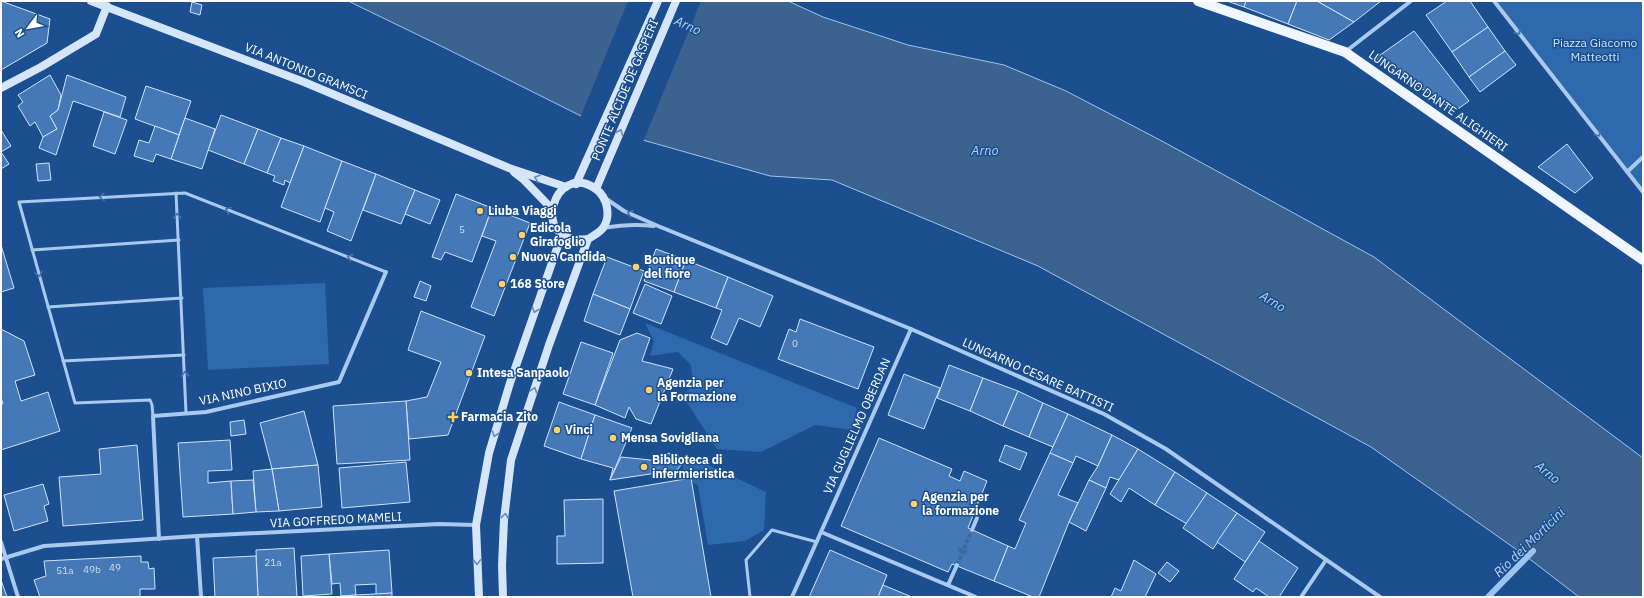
<svg xmlns="http://www.w3.org/2000/svg" width="1644" height="598" viewBox="0 0 1644 598" font-family="'IBM Plex Sans',sans-serif">
  <style>
    .green { fill: #2e69ad }
    .water { fill: #3c6290; stroke: #9cc4f0 }
    .pier { fill: #1b4f8f }
    .lines { fill: none; stroke-linecap: round; stroke-linejoin: round }
    .stream { stroke: #9cc4f0; stroke-width: 6 }
    .building { fill: #4478b7; stroke: #cfe3fa }
    .street-tunnel { stroke: #3d69a0; stroke-width: 4; stroke-dasharray: 4 2; stroke-linecap: butt }
    .lane { stroke: #a9c9ee; stroke-width: 3 }
    .street { stroke: #a9c9ee; stroke-width: 4 }
    .secondary { stroke: #d6e6fa; stroke-width: 8 }
    .primary { stroke: #f0f6ff; stroke-width: 10 }
    .oneway { stroke: #4674ac }
    .oneway2 { stroke: #668bba }
    .poi-dot { fill: #ffd166; stroke: #1b4f8f; stroke-width: 1.5 }
    .labels { text-anchor: middle; stroke-width: 3; stroke-linejoin: round; paint-order: stroke }
    .number-label { font-size: 10px; fill: #d0dded }
    .park-label { font-size: 12px; fill: #cfe3fa; stroke: #1b4f8f }
    .street-label { font-size: 12px; fill: #fff; stroke: #1b4f8f }
    .poi-label { font-size: 12px; font-weight: bold; fill: #fff; stroke: #1b4f8f; text-anchor: start }
    .water-label { font-size: 13px; font-style: italic; fill: #b5d3f5; stroke: #1b4f8f }
  </style>
  <rect width="100%" height="100%" fill="#1b4f8f"/>
  <g class="green">
    <polygon points="1494,1 1643,1 1643,192"/>
    <polygon points="325,283 329,364 208,370 203,288"/>
    <polygon points="645,323 857,408 852,430 815,425 761,452 717,449 682,395 693,386 691,365 678,352 650,356 654,341"/>
    <polygon points="685,454 766,492 764,530 745,541 708,545 698,486 682,474"/>
  </g>
  <polygon class="water" points="348,1 788,1 823,17 908,45 1004,65 1066,91 1160,140 1374,257 1643,458 1643,597 1579,597 1527,557 1371,447 1038,266 832,180 770,176 611,131 445,48"/>
  <polygon class="pier" points="628,1 701,1 643,142 610,133 580,118"/>
  <g class="lines">
    <polyline class="stream" points="1488,597 1533,551"/>
  </g>
  <g class="building">
    <polygon points="1,1 50,19 47,43 1,70"/>
    <polygon points="1227,1 1246,1 1244,7"/>
    <polygon points="1246,1 1297,1 1288,24 1244,7"/>
    <polygon points="1297,1 1317,1 1354,22 1329,40 1288,24"/>
    <polygon points="1317,1 1381,1 1354,22"/>
    <polygon points="1447,1 1470,1 1488,27 1452,52 1426,15"/>
    <polygon points="192,2 202,5 200,15 190,12"/>
    <polygon points="1488,27 1505,51 1469,77 1452,52"/>
    <polygon points="1414,31 1469,101 1455,111 1376,58"/>
    <polygon points="1505,51 1516,65 1480,92 1469,77"/>
    <polygon points="50,75 61,95 58,110 50,116 57,129 43,137 35,122 30,126 18,106 23,102 18,95"/>
    <polygon points="67,75 126,97 120,117 73,101 56,155 39,148 43,137 57,129 50,116 58,110"/>
    <polygon points="146,86 191,101 179,135 135,119"/>
    <polygon points="104,112 127,120 115,154 93,146"/>
    <polygon points="221,115 258,129 244,164 208,150"/>
    <polygon points="185,118 215,129 202,169 171,159"/>
    <polygon points="155,126 179,135 171,159 156,154 153,162 134,156 139,140 149,143"/>
    <polygon points="258,129 281,138 267,173 244,164"/>
    <polygon points="1,130 11,146 1,152 9,164 1,169"/>
    <polygon points="281,138 304,146 290,183 285,180 284,185 273,181 275,176 267,173"/>
    <polygon points="1567,144 1593,178 1575,193 1538,167"/>
    <polygon points="304,146 342,161 320,222 281,207"/>
    <polygon points="342,161 376,174 351,241 327,231 334,212 325,208"/>
    <polygon points="49,163 51,180 38,181 36,164"/>
    <polygon points="376,174 415,190 401,224 363,210"/>
    <polygon points="415,190 440,200 430,224 405,214"/>
    <polygon points="456,194 492,208 472,262 445,252 441,260 432,257"/>
    <polygon points="492,208 530,223 494,316 471,307 496,241 482,236"/>
    <polygon points="1,245 14,288 1,292"/>
    <polygon points="656,249 686,260 674,292 644,281"/>
    <polygon points="607,257 644,271 630,309 593,294"/>
    <polygon points="686,260 728,277 716,308 674,292"/>
    <polygon points="728,277 773,296 760,327 739,318 727,345 711,338 722,310 716,308"/>
    <polygon points="420,281 431,286 426,301 414,297"/>
    <polygon points="645,284 672,296 661,324 633,313"/>
    <polygon points="593,294 630,309 620,335 584,321"/>
    <polygon points="421,311 485,336 448,435 409,439 406,401 427,397 441,362 408,350"/>
    <polygon points="800,319 874,347 858,389 778,359 789,329 796,332"/>
    <polygon points="1,329 24,341 35,375 15,381 21,401 48,392 60,431 1,450 1,405 3,404 1,397"/>
    <polygon points="637,333 650,338 642,361 673,369 651,424 636,419 629,407 625,418 595,405 620,340"/>
    <polygon points="581,342 613,353 595,405 563,394"/>
    <polygon points="949,365 983,378 970,411 937,398"/>
    <polygon points="904,374 940,388 924,429 888,415"/>
    <polygon points="983,378 1018,391 1003,426 970,411"/>
    <polygon points="1018,391 1043,403 1029,437 1003,426"/>
    <polygon points="406,401 410,460 337,464 333,406"/>
    <polygon points="559,402 595,415 581,459 544,446"/>
    <polygon points="1043,403 1068,414 1053,447 1029,437"/>
    <polygon points="304,411 318,465 272,469 260,423"/>
    <polygon points="1068,414 1112,435 1098,466 1076,456 1073,463 1050,453"/>
    <polygon points="595,415 632,428 610,480 613,468 581,459"/>
    <polygon points="244,420 246,434 231,436 230,422"/>
    <polygon points="1112,435 1138,449 1119,480 1110,477 1106,488 1089,480 1098,466"/>
    <polygon points="879,438 952,469 949,476 960,481 964,471 987,481 968,528 1008,546 994,581 952,564 948,572 841,526"/>
    <polygon points="230,440 232,470 208,471 208,483 231,481 233,514 183,517 178,443"/>
    <polygon points="137,445 143,520 63,526 59,477 101,474 99,449"/>
    <polygon points="1005,445 1027,453 1020,470 999,461"/>
    <polygon points="1138,449 1175,472 1155,505 1129,488 1121,502 1110,494"/>
    <polygon points="668,453 679,456 682,464 677,470 610,480 621,457 660,461"/>
    <polygon points="1050,453 1073,463 1058,495 1078,503 1069,522 1039,597 1033,597 994,581 1008,546 1015,549 1026,523 1019,520"/>
    <polygon points="406,462 410,502 342,508 339,468"/>
    <polygon points="318,465 322,507 279,511 272,469"/>
    <polygon points="272,469 279,511 256,512 253,471"/>
    <polygon points="1175,472 1207,493 1187,524 1155,505"/>
    <polygon points="691,478 711,597 633,597 614,491"/>
    <polygon points="253,480 256,512 233,514 231,481"/>
    <polygon points="1089,480 1106,488 1086,531 1069,522"/>
    <polygon points="43,484 49,504 44,506 48,521 14,531 4,495"/>
    <polygon points="1207,493 1237,513 1213,549 1183,528"/>
    <polygon points="603,499 603,563 557,564 557,536 565,536 564,500"/>
    <polygon points="1237,513 1265,532 1245,562 1217,542"/>
    <polygon points="1259,541 1298,568 1279,597 1269,597 1256,588 1253,592 1234,579"/>
    <polygon points="294,548 297,597 258,597 256,550"/>
    <polygon points="389,550 392,593 376,595 376,584 355,585 356,595 341,596 340,583 332,584 329,554"/>
    <polygon points="830,550 887,575 878,597 809,597"/>
    <polygon points="329,554 332,594 303,596 301,556"/>
    <polygon points="141,556 141,562 148,562 149,569 154,568 155,589 140,589 140,597 40,597 34,580 46,576 44,561"/>
    <polygon points="256,556 258,597 215,597 213,558"/>
    <polygon points="1134,560 1156,574 1145,597 1111,597 1115,588 1121,591"/>
    <polygon points="1167,562 1179,571 1170,582 1158,573"/>
    <polygon points="1,580 7,597 1,597"/>
    <polygon points="883,585 912,597 878,597"/>
    <polygon points="392,593 392,597 334,597 356,595"/>
  </g>
  <g class="lines">
    <g class="street-tunnel">
      <polyline points="958,549 967,552"/>
      <polyline points="957,565 972,530"/>
    </g>
    <g class="lane">
      <polyline points="176,193 186,413"/>
      <polyline points="32,250 179,240"/>
      <polyline points="48,307 182,298"/>
      <polyline points="63,361 184,355"/>
      <polyline points="153,416 152,405 150,400 75,403 19,202 185,193 386,272"/>
      <polyline points="750,597 746,560 772,530 817,542"/>
    </g>
    <g class="street">
      <polyline points="1494,1 1643,192"/>
      <polyline points="1345,52 1411,1"/>
      <polyline points="1627,172 1643,157"/>
      <polyline points="605,198 624,211 658,226 911,329 1104,414 1166,449 1380,597"/>
      <path d="M603 228C621 225 636 224 654 226"/>
      <polyline points="911,329 821,532 976,597"/>
      <polyline points="972,530 977,518"/>
      <polyline points="197,536 201,597"/>
      <polyline points="159,539 153,416 206,412 339,382 386,272"/>
      <polyline points="1,542 18,597"/>
      <polyline points="1,559 44,546 197,536 439,524 476,525"/>
      <polyline points="948,585 957,565"/>
      <polyline points="792,597 821,532"/>
      <polyline points="1301,597 1326,560"/>
    </g>
    <g class="secondary">
      <polyline points="91,1 304,82 509,168 566,187"/>
      <polyline points="1,88 41,67 96,34 107,6"/>
      <polyline points="514,172 523,179 552,209"/>
      <polyline points="576,184 658,1"/>
      <polyline points="596,189 676,1"/>
      <polyline points="479,597 476,525 489,453 510,383 562,234"/>
      <path d="M503 597 502 565 504 520 511 460 549 345 588 239C593 236 599 233 603 228 611 217 608 198 596 189 554 159 527 247 588 239"/>
    </g>
    <polyline class="primary" points="1198,1 1345,52 1643,260"/>
  </g>
  <defs><path id="oneway-chevron" d="M-2-3.5L2.5 0L-2 3.5" fill="none" stroke-width="1.6" stroke-linecap="round" stroke-linejoin="round"/></defs>
  <g class="oneway">
    <use href="#oneway-chevron" transform="translate(1518 32) rotate(52)"/>
    <use href="#oneway-chevron" transform="translate(1598 134) rotate(52)"/>
    <use href="#oneway-chevron" transform="translate(102 197) rotate(177)"/>
    <use href="#oneway-chevron" transform="translate(228 210) rotate(-159)"/>
    <use href="#oneway-chevron" transform="translate(630 213) rotate(-154)"/>
    <use href="#oneway-chevron" transform="translate(177 216) rotate(-93)"/>
    <use href="#oneway-chevron" transform="translate(350 257) rotate(-159)"/>
    <use href="#oneway-chevron" transform="translate(39 274) rotate(75)"/>
    <use href="#oneway-chevron" transform="translate(185 374) rotate(-92)"/>
  </g>
  <g class="oneway2">
    <use href="#oneway-chevron" transform="translate(620 132) rotate(-67)"/>
    <use href="#oneway-chevron" transform="translate(537 178) rotate(-161)"/>
    <use href="#oneway-chevron" transform="translate(535 310) rotate(109)"/>
    <use href="#oneway-chevron" transform="translate(534 390) rotate(-72)"/>
    <use href="#oneway-chevron" transform="translate(495 434) rotate(107)"/>
    <use href="#oneway-chevron" transform="translate(505 516) rotate(-84)"/>
    <use href="#oneway-chevron" transform="translate(477 562) rotate(88)"/>
  </g>
  <g class="poi-dot">
    <circle cx="480" cy="211" r="4"/>
    <circle cx="522" cy="235" r="4"/>
    <circle cx="513" cy="257" r="4"/>
    <circle cx="636" cy="267" r="4"/>
    <circle cx="502" cy="284" r="4"/>
    <circle cx="469" cy="373" r="4"/>
    <circle cx="649" cy="390" r="4"/>
    <path d="M451 411h4v4h4v4h-4v4h-4v-4h-4v-4h4z"/>
    <circle cx="557" cy="430" r="4"/>
    <circle cx="613" cy="438" r="4"/>
    <circle cx="644" cy="467" r="4"/>
    <circle cx="914" cy="504" r="4"/>
  </g>
  <g class="labels">
    <g class="number-label">
      <text x="462" y="233">5</text>
      <text x="795" y="347">0</text>
      <text x="273" y="566">21a</text>
      <text x="115" y="571">49</text>
      <text x="92" y="573">49b</text>
      <text x="65" y="574">51a</text>
    </g>
    <g class="park-label">
      <text x="1595" y="47">Piazza Giacomo<tspan x="1595" dy="14">Matteotti</tspan></text>
    </g>
    <g class="street-label">
      <text transform="translate(306 71) rotate(22)" y="4">VIA ANTONIO GRAMSCI</text>
      <text transform="translate(625 90) rotate(-67)" y="4">PONTE ALCIDE DE GASPERI</text>
      <text transform="translate(1438 101) rotate(35)" y="4">LUNGARNO DANTE ALIGHIERI</text>
      <text transform="translate(1038 375) rotate(24)" y="4">LUNGARNO CESARE BATTISTI</text>
      <text transform="translate(243 392) rotate(-12)" y="4">VIA NINO BIXIO</text>
      <text transform="translate(857 426) rotate(-66)" y="4">VIA GUGLIELMO OBERDAN</text>
      <text transform="translate(336 520) rotate(-3)" y="4">VIA GOFFREDO MAMELI</text>
    </g>
    <g class="poi-label">
      <text x="488" y="215">Liuba Viaggi</text>
      <text x="530" y="232">Edicola<tspan x="530" dy="14">Girafoglio</tspan></text>
      <text x="521" y="261">Nuova Candida</text>
      <text x="644" y="264">Boutique<tspan x="644" dy="14">del fiore</tspan></text>
      <text x="510" y="288">168 Store</text>
      <text x="477" y="377">Intesa Sanpaolo</text>
      <text x="657" y="387">Agenzia per<tspan x="657" dy="14">la Formazione</tspan></text>
      <text x="461" y="421">Farmacia Zito</text>
      <text x="565" y="434">Vinci</text>
      <text x="621" y="442">Mensa Sovigliana</text>
      <text x="652" y="464">Biblioteca di<tspan x="652" dy="14">infermieristica</tspan></text>
      <text x="922" y="501">Agenzia per<tspan x="922" dy="14">la formazione</tspan></text>
    </g>
    <g class="water-label">
      <text transform="translate(688 25) rotate(24)" y="5">Arno</text>
      <text x="985" y="155">Arno</text>
      <text transform="translate(1273 301) rotate(31)" y="5">Arno</text>
      <text transform="translate(1548 472) rotate(38)" y="5">Arno</text>
      <text transform="translate(1529 542) rotate(-44)" y="5">Rio dei Morticini</text>
    </g>
  </g>
  <rect width="1644" height="598" fill="none" stroke="#ffffff" stroke-width="4"/>
  <g transform="translate(28 28) rotate(238)" stroke="#1b4f8f" stroke-width="3" paint-order="stroke">
  <path d="M0-3L7 15L0 10L-7 15Z" fill="#ffffff"/>
  <text y="-6" font-size="11" font-weight="bold" text-anchor="middle" fill="#ffffff">N</text>
  </g>
</svg>
